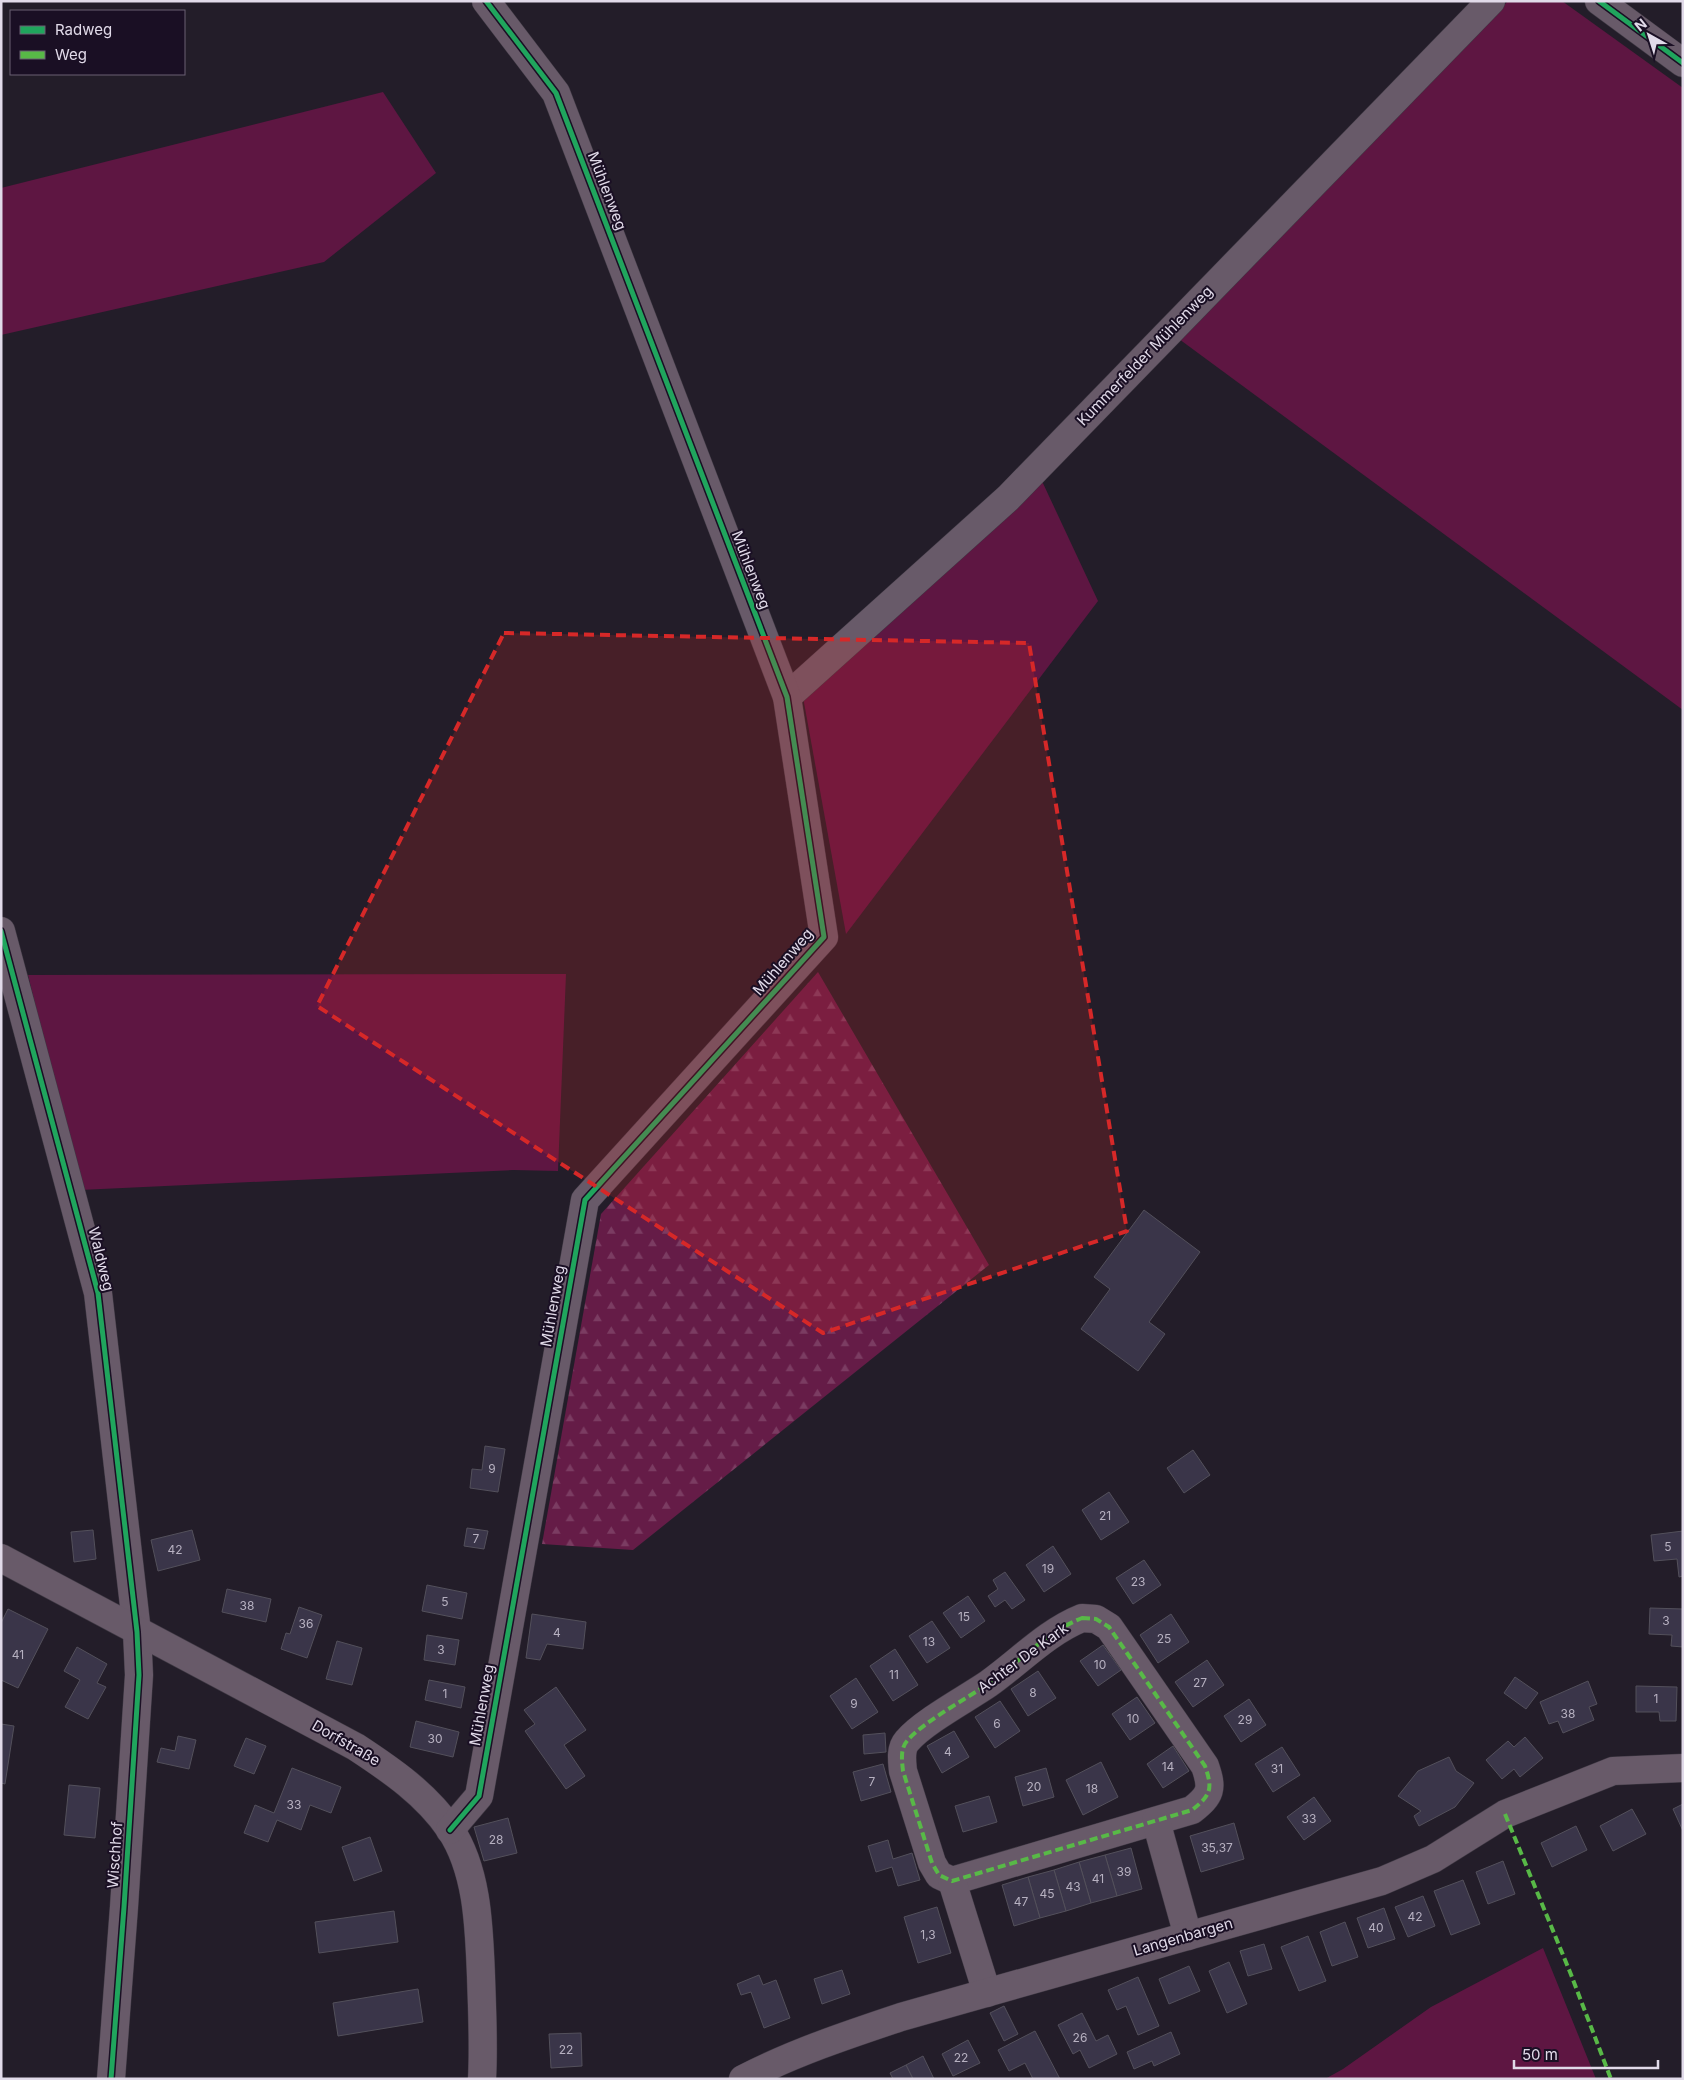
<svg xmlns="http://www.w3.org/2000/svg" width="1684" height="2080" viewBox="0 0 1684 2080" font-family="Inter,sans-serif">
  <style>
    .grass { fill: #5e1642 }
    .forest { fill: url(#forest-firs) }
    .building { fill: #3a3549; stroke: #53505b }
    .lines { fill: none; stroke-linecap: round; stroke-linejoin: round }
    .minor-casing { stroke: #3e3843; stroke-width: 29 }
    .minor { stroke: #685a69; stroke-width: 28 }
    .quiet { stroke: #58b947; stroke-width: 4; stroke-dasharray: 8 4; stroke-linecap: butt }
    .cycleway-casing { stroke: #1a0f24; stroke-width: 8 }
    .cycleway { stroke: #20a55d; stroke-width: 5 }
    .marked { fill: #d62828; fill-opacity: 0.2; stroke: #d62828; stroke-width: 4; stroke-dasharray: 10 6; stroke-linejoin: round }
    .labels { text-anchor: middle; stroke-width: 4; stroke-linejoin: round; paint-order: stroke }
    .number-label { font-size: 12px; fill: #b7b1c1 }
    .street-label { font-size: 15px; fill: #e1dae9; stroke: #1a0f24 }
  </style>
  <defs>
    <pattern id="forest-firs" width="22" height="20" patternUnits="userSpaceOnUse" patternTransform="scale(1.25)"><rect width="22" height="20" fill="#651c47"/><path d="M5 1l3.5 6h-7zM16 11l3.5 6h-7z" fill="#7b3c62"/></pattern>
  </defs>
  <rect width="100%" height="100%" fill="#231d29"/>
  <g class="grass">
    <polygon points="1508,1 1562,1 1683,88 1683,710 1179,339"/>
    <polygon points="383,92 436,173 324,262 1,335 1,188"/>
    <polygon points="1041,479 1098,601 846,934 803,697"/>
    <polygon points="566,974 558,1171 513,1170 80,1190 28,975"/>
    <polygon points="1543,1948 1596,2079 1325,2079 1343,2069 1431,2007"/>
  </g>
  <polygon class="forest" points="818,972 989,1265 633,1550 542,1544 601,1214"/>
  <g class="building">
    <polygon points="1144,1210 1200,1252 1149,1322 1165,1334 1138,1371 1081,1329 1110,1289 1094,1277"/>
    <polygon points="485,1446 505,1449 498,1492 470,1488 472,1469 482,1470"/>
    <polygon points="1193,1450 1210,1475 1184,1493 1167,1468"/>
    <polygon points="1109,1492 1129,1522 1101,1540 1082,1510"/>
    <polygon points="467,1528 488,1531 484,1549 464,1546"/>
    <polygon points="93,1530 96,1559 74,1562 71,1532"/>
    <polygon points="192,1530 200,1560 158,1571 151,1540"/>
    <polygon points="1683,1531 1683,1576 1679,1577 1677,1559 1654,1561 1651,1535"/>
    <polygon points="1053,1546 1071,1574 1044,1592 1026,1565"/>
    <polygon points="1144,1560 1161,1585 1133,1604 1116,1578"/>
    <polygon points="1005,1572 1025,1600 1012,1609 1005,1600 995,1607 988,1596 998,1589 993,1580"/>
    <polygon points="427,1585 467,1593 462,1619 422,1611"/>
    <polygon points="227,1589 271,1599 266,1622 222,1612"/>
    <polygon points="968,1596 985,1621 961,1638 943,1613"/>
    <polygon points="299,1607 322,1615 307,1658 281,1649 286,1633 290,1634"/>
    <polygon points="1650,1608 1683,1609 1683,1647 1671,1646 1672,1635 1649,1634"/>
    <polygon points="8,1609 48,1629 18,1688 1,1680 1,1623"/>
    <polygon points="532,1614 586,1622 583,1649 547,1644 540,1660 526,1658"/>
    <polygon points="1171,1614 1189,1642 1158,1663 1140,1635"/>
    <polygon points="932,1621 950,1648 927,1663 909,1636"/>
    <polygon points="427,1635 459,1640 455,1665 424,1660"/>
    <polygon points="337,1641 362,1648 352,1685 326,1679"/>
    <polygon points="1103,1645 1121,1670 1098,1686 1080,1661"/>
    <polygon points="77,1647 107,1664 97,1683 106,1687 88,1719 65,1707 80,1680 64,1671"/>
    <polygon points="895,1649 918,1685 893,1701 870,1666"/>
    <polygon points="1207,1660 1224,1685 1193,1707 1175,1682"/>
    <polygon points="1038,1671 1056,1698 1028,1716 1011,1689"/>
    <polygon points="1515,1677 1538,1693 1526,1709 1504,1693"/>
    <polygon points="856,1678 878,1712 852,1729 830,1696"/>
    <polygon points="429,1680 465,1687 461,1708 425,1700"/>
    <polygon points="1588,1681 1597,1704 1589,1707 1594,1720 1563,1733 1558,1721 1549,1724 1540,1702"/>
    <polygon points="1636,1686 1677,1687 1676,1721 1660,1721 1659,1712 1636,1712"/>
    <polygon points="556,1687 586,1730 564,1745 585,1776 566,1789 525,1731 535,1724 524,1710"/>
    <polygon points="1137,1697 1155,1723 1130,1740 1112,1714"/>
    <polygon points="1249,1699 1266,1725 1241,1742 1224,1716"/>
    <polygon points="1000,1701 1020,1731 995,1748 975,1717"/>
    <polygon points="416,1721 459,1732 453,1757 410,1747"/>
    <polygon points="1,1724 14,1726 5,1784 1,1783"/>
    <polygon points="954,1731 969,1757 942,1773 927,1746"/>
    <polygon points="885,1733 886,1752 864,1754 863,1735"/>
    <polygon points="178,1736 196,1740 189,1769 157,1762 161,1748 175,1751"/>
    <polygon points="1525,1737 1543,1758 1520,1777 1514,1769 1502,1779 1486,1760 1508,1741 1514,1747"/>
    <polygon points="246,1738 266,1746 254,1774 234,1766"/>
    <polygon points="1173,1746 1189,1771 1163,1788 1147,1764"/>
    <polygon points="1282,1747 1300,1775 1273,1792 1255,1764"/>
    <polygon points="1449,1757 1456,1771 1474,1783 1455,1807 1419,1826 1414,1816 1421,1811 1398,1796 1418,1771"/>
    <polygon points="1101,1762 1118,1797 1083,1815 1066,1780"/>
    <polygon points="883,1764 891,1792 861,1801 853,1772"/>
    <polygon points="292,1768 341,1787 331,1813 310,1805 301,1830 277,1820 268,1842 244,1833 255,1805 274,1813"/>
    <polygon points="1046,1768 1054,1797 1023,1806 1015,1777"/>
    <polygon points="69,1785 100,1788 95,1838 64,1835"/>
    <polygon points="989,1796 997,1822 963,1832 955,1806"/>
    <polygon points="1314,1797 1331,1821 1304,1840 1287,1817"/>
    <polygon points="1683,1804 1683,1831 1673,1809"/>
    <polygon points="1632,1809 1646,1834 1613,1851 1600,1826"/>
    <polygon points="508,1818 517,1853 484,1861 474,1827"/>
    <polygon points="1234,1823 1244,1859 1201,1872 1190,1836"/>
    <polygon points="1576,1826 1587,1850 1552,1867 1541,1843"/>
    <polygon points="370,1837 382,1871 354,1881 342,1847"/>
    <polygon points="888,1840 893,1859 912,1853 920,1880 898,1886 892,1867 876,1872 868,1846"/>
    <polygon points="1131,1848 1142,1889 1117,1896 1105,1855"/>
    <polygon points="1105,1855 1117,1896 1091,1903 1079,1862"/>
    <polygon points="1503,1861 1515,1894 1488,1904 1476,1872"/>
    <polygon points="1079,1862 1091,1903 1066,1911 1054,1870"/>
    <polygon points="1054,1870 1066,1911 1040,1918 1028,1877"/>
    <polygon points="1028,1877 1040,1918 1014,1926 1002,1885"/>
    <polygon points="1463,1880 1480,1924 1451,1935 1434,1891"/>
    <polygon points="1423,1896 1435,1926 1408,1937 1395,1907"/>
    <polygon points="937,1907 951,1953 918,1963 904,1917"/>
    <polygon points="1384,1908 1395,1939 1368,1948 1357,1918"/>
    <polygon points="394,1911 398,1942 319,1953 315,1922"/>
    <polygon points="1345,1922 1358,1957 1332,1966 1320,1932"/>
    <polygon points="1308,1936 1326,1981 1299,1991 1281,1947"/>
    <polygon points="1264,1944 1272,1969 1248,1976 1240,1951"/>
    <polygon points="1229,1962 1247,2004 1227,2013 1209,1971"/>
    <polygon points="1189,1966 1200,1991 1169,2004 1159,1979"/>
    <polygon points="842,1970 850,1994 822,2004 814,1979"/>
    <polygon points="759,1975 763,1985 776,1980 790,2018 764,2028 751,1992 741,1995 737,1984"/>
    <polygon points="1138,1977 1159,2026 1138,2035 1126,2006 1117,2010 1108,1990"/>
    <polygon points="418,1989 423,2022 338,2036 333,2003"/>
    <polygon points="1004,2006 1018,2034 1004,2041 990,2013"/>
    <polygon points="1082,2013 1096,2041 1108,2035 1117,2054 1089,2068 1080,2050 1073,2054 1058,2025"/>
    <polygon points="1035,2031 1060,2079 1033,2079 1025,2063 1009,2071 998,2050"/>
    <polygon points="1171,2032 1180,2054 1154,2066 1152,2061 1134,2069 1127,2052"/>
    <polygon points="581,2033 582,2066 551,2068 549,2034"/>
    <polygon points="968,2040 980,2063 953,2076 942,2054"/>
    <polygon points="923,2056 934,2079 913,2079 906,2065"/>
    <polygon points="906,2065 913,2079 893,2079 890,2073"/>
  </g>
  <g class="lines">
    <defs>
      <g id="minor">
        <polyline points="1599,1 1683,63"/>
        <polyline points="787,697 1008,498 1491,1"/>
        <polyline points="1,931 98,1293 137,1632 139,1675 124,1907 111,2079"/>
        <path d="M1 1558 356 1747C391 1770 426 1794 450 1829 478 1871 479 1928 481 1976 482 2010 484 2044 482 2079"/>
        <path d="M1082 1618 1096 1619 1109 1627 1205 1766C1213 1789 1211 1795 1192 1810L952 1881 939 1875 932 1863 903 1771C902 1761 900 1749 907 1741 923 1722 966 1699 988 1684 1019 1662 1047 1632 1082 1618Z"/>
        <polyline points="1156,1821 1188,1936"/>
        <polyline points="450,1830 479,1796 585,1200 824,937 787,697 556,93 486,1"/>
        <polyline points="952,1881 987,1993"/>
        <path d="M743 2079C793 2053 847 2035 901 2017L1382 1881 1433 1859 1505 1814 1613 1771 1683 1768"/>
      </g>
    </defs>
    <use href="#minor" class="minor-casing"/>
    <use href="#minor" class="minor"/>
    <g class="quiet">
      <path d="M1082 1618 1096 1619 1109 1627 1205 1766C1213 1789 1211 1795 1192 1810L952 1881 939 1875 932 1863 903 1771C902 1761 900 1749 907 1741 923 1722 966 1699 988 1684 1019 1662 1047 1632 1082 1618Z"/>
      <polyline points="1505,1814 1570,1972 1611,2079"/>
    </g>
    <defs>
      <g id="cycleway">
        <polyline points="1599,1 1683,63"/>
        <polyline points="1,931 98,1293 137,1632 139,1675 124,1907 111,2079"/>
        <polyline points="450,1830 479,1796 585,1200 824,937 787,697 556,93 486,1"/>
      </g>
    </defs>
    <use href="#cycleway" class="cycleway-casing"/>
    <use href="#cycleway" class="cycleway"/>
  </g>
  <path class="marked" d="M504 633 1029 643 1127 1231 823 1333 317 1006Z"/>
  <g class="labels">
    <g class="number-label">
      <text x="492" y="1473">9</text>
      <text x="1105" y="1520">21</text>
      <text x="476" y="1543">7</text>
      <text x="1668" y="1551">5</text>
      <text x="175" y="1554">42</text>
      <text x="1048" y="1573">19</text>
      <text x="1138" y="1586">23</text>
      <text x="445" y="1606">5</text>
      <text x="247" y="1610">38</text>
      <text x="964" y="1621">15</text>
      <text x="1666" y="1625">3</text>
      <text x="306" y="1628">36</text>
      <text x="557" y="1637">4</text>
      <text x="1164" y="1643">25</text>
      <text x="929" y="1646">13</text>
      <text x="441" y="1654">3</text>
      <text x="18" y="1659">41</text>
      <text x="1100" y="1669">10</text>
      <text x="894" y="1679">11</text>
      <text x="1200" y="1687">27</text>
      <text x="1033" y="1697">8</text>
      <text x="445" y="1698">1</text>
      <text x="1656" y="1703">1</text>
      <text x="854" y="1708">9</text>
      <text x="1568" y="1718">38</text>
      <text x="1133" y="1723">10</text>
      <text x="1245" y="1724">29</text>
      <text x="997" y="1728">6</text>
      <text x="435" y="1743">30</text>
      <text x="948" y="1756">4</text>
      <text x="1168" y="1771">14</text>
      <text x="1277" y="1773">31</text>
      <text x="872" y="1786">7</text>
      <text x="1034" y="1791">20</text>
      <text x="1092" y="1793">18</text>
      <text x="294" y="1809">33</text>
      <text x="1309" y="1823">33</text>
      <text x="496" y="1844">28</text>
      <text x="1217" y="1852">35,37</text>
      <text x="1124" y="1876">39</text>
      <text x="1098" y="1883">41</text>
      <text x="1073" y="1891">43</text>
      <text x="1047" y="1898">45</text>
      <text x="1021" y="1906">47</text>
      <text x="1415" y="1921">42</text>
      <text x="1376" y="1932">40</text>
      <text x="928" y="1939">1,3</text>
      <text x="1080" y="2042">26</text>
      <text x="566" y="2054">22</text>
      <text x="961" y="2062">22</text>
    </g>
    <g class="street-label">
      <text transform="translate(607 191) rotate(69)" y="5">Mühlenweg</text>
      <text transform="translate(1145 356) rotate(-46)" y="5">Kummerfelder Mühlenweg</text>
      <text transform="translate(751 570) rotate(69)" y="5">Mühlenweg</text>
      <text transform="translate(783 962) rotate(-49)" y="5">Mühlenweg</text>
      <text transform="translate(101 1259) rotate(76)" y="5">Waldweg</text>
      <text transform="translate(553 1306) rotate(-80)" y="5">Mühlenweg</text>
      <text transform="translate(1023 1658) rotate(-36)" y="5">Achter De Kark</text>
      <text transform="translate(482 1705) rotate(-80)" y="5">Mühlenweg</text>
      <text transform="translate(346 1743) rotate(30)" y="5">Dorfstraße</text>
      <text transform="translate(115 1855) rotate(-86)" y="5">Wischhof</text>
      <text transform="translate(1183 1937) rotate(-16)" y="5">Langenbargen</text>
    </g>
  </g>
  <rect width="1684" height="2080" fill="none" stroke="#e1dae9" stroke-width="5"/>
  <rect x="10" y="10" width="175" height="65" fill="#1a0f24" stroke="#6a6073"/>
  <rect x="20" y="26" width="25" height="8" fill="#20a55d" stroke="#6a6073"/>
  <text x="55" y="35" font-size="15" fill="#e1dae9">Radweg</text>
  <rect x="20" y="51" width="25" height="8" fill="#58b947" stroke="#6a6073"/>
  <text x="55" y="60" font-size="15" fill="#e1dae9">Weg</text>
  <g transform="translate(1649 35) rotate(321)" stroke="#1a0f24" stroke-width="4" paint-order="stroke">
  <path d="M0-4L9 19L0 12L-9 19Z" fill="#e1dae9"/>
  <text y="-8" font-size="14" font-weight="bold" text-anchor="middle" fill="#e1dae9">N</text>
  </g>
  <path d="M1514 2060v8h144v-8" fill="none" stroke="#e1dae9" stroke-width="2.5"/>
  <text x="1522" y="2060" font-size="15" fill="#e1dae9" stroke="#1a0f24" stroke-width="4" paint-order="stroke">50 m</text>
</svg>
